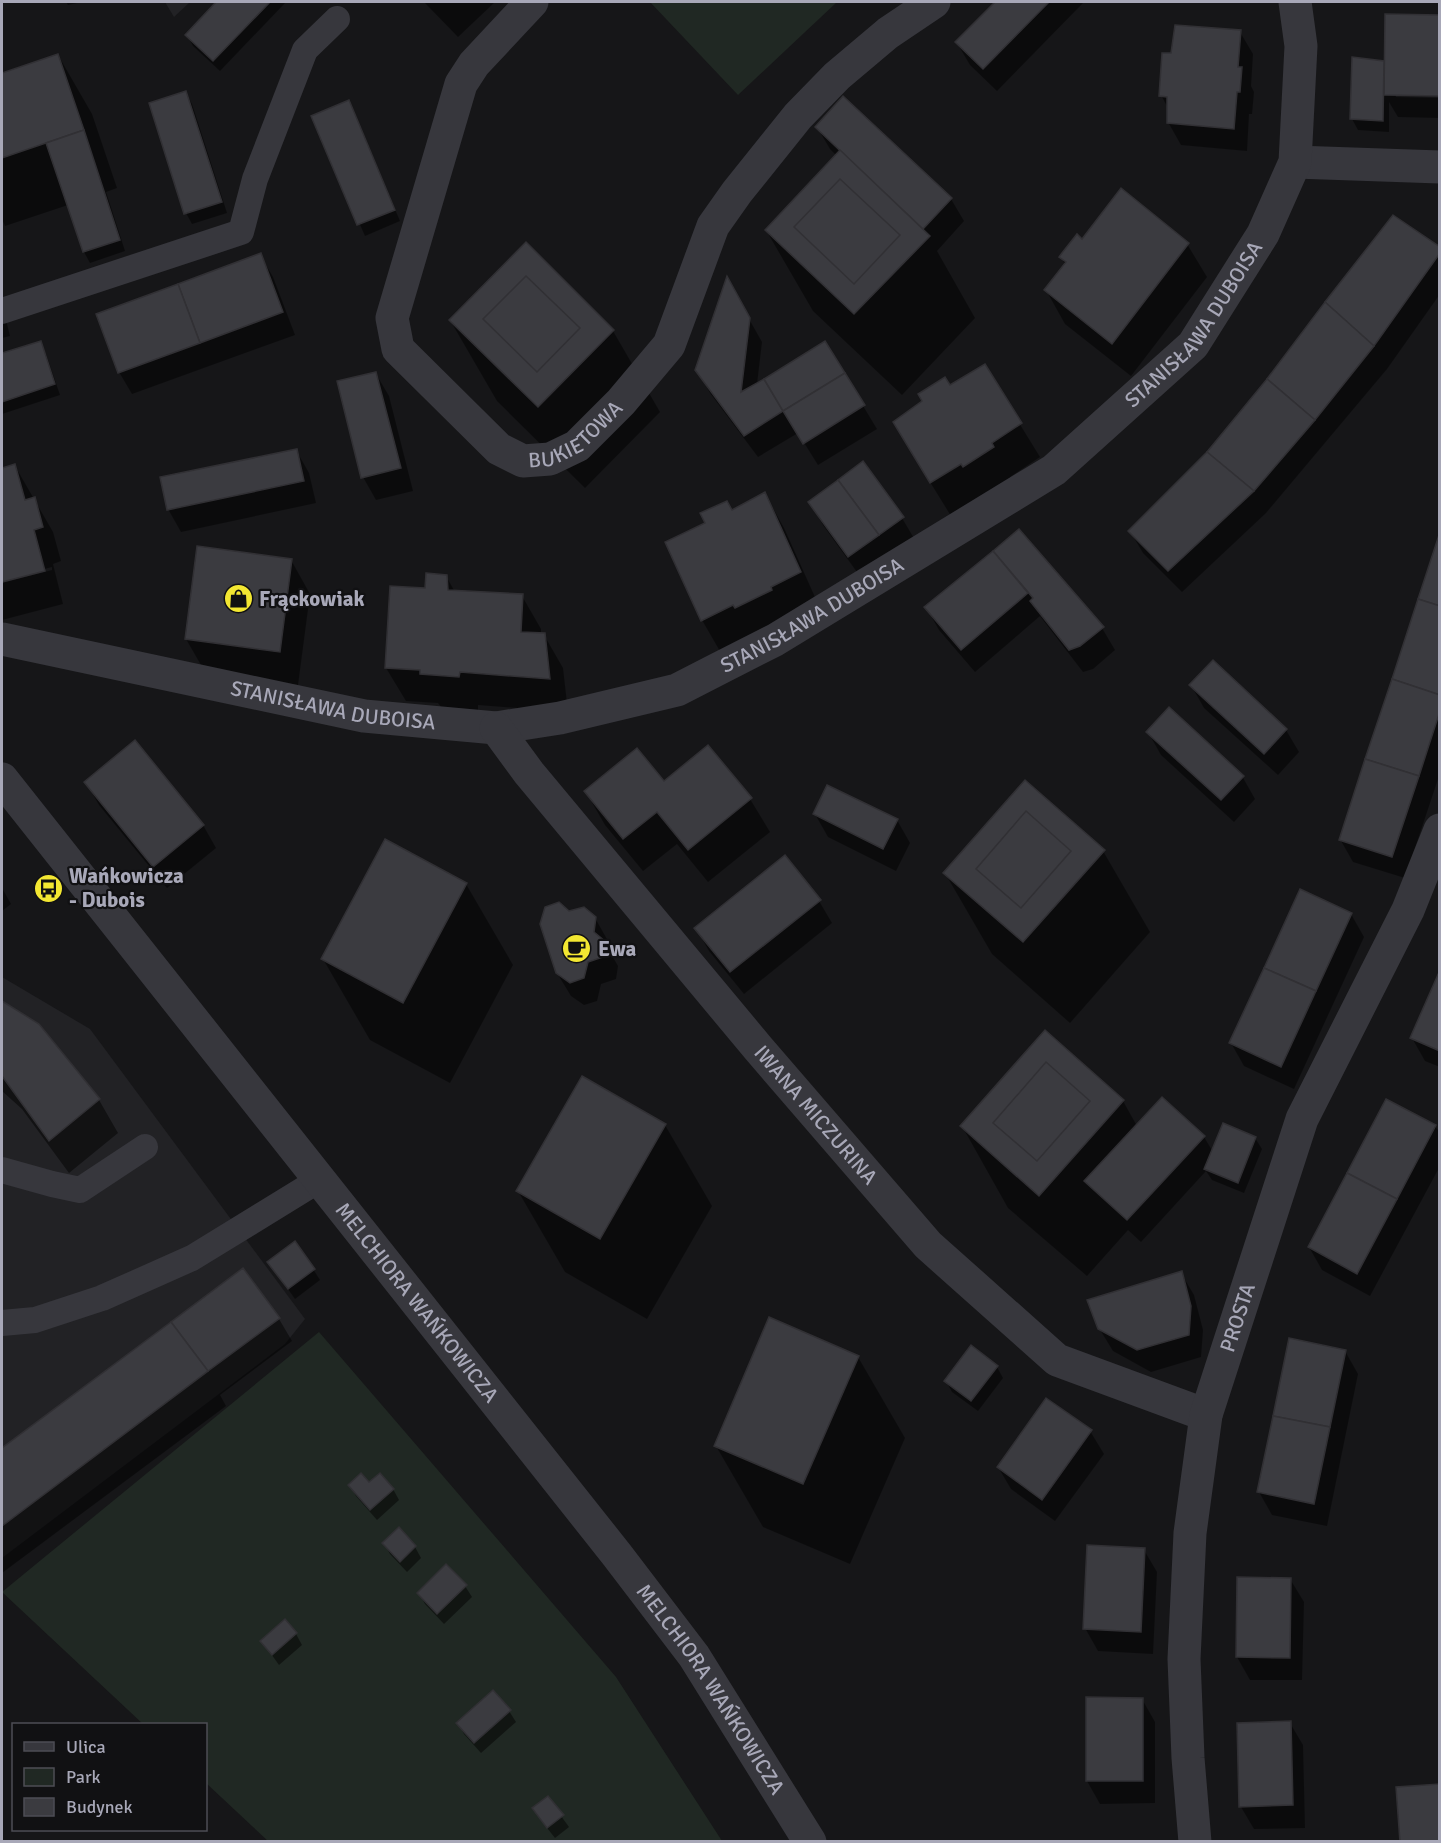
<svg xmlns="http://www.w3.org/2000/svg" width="1441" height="1843" viewBox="0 0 1441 1843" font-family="Signika,sans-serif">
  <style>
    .built { fill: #222225 }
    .green { fill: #202823 }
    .shadow { fill: #0007 }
    .building { fill: #3b3b40; stroke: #313034; stroke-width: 1.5 }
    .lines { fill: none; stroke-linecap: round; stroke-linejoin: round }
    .service { stroke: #37373d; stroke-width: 26 }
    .minor { stroke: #37373d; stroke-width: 33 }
    .tertiary { stroke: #37373d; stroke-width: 33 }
    .labels { text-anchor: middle; stroke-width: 4.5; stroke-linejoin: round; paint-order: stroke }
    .street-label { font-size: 21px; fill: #a8a8b8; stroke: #111113 }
    .poi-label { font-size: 21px; font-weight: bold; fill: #a8a8b8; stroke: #111113; text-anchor: start }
  </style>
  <rect width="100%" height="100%" fill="#161618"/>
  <g class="built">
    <polygon points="165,2 190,2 174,17"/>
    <polygon points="2,977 90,1029 305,1319 285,1344 2,1558"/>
  </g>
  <g class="green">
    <polygon points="650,2 837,2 738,95"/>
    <polygon points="319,1332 616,1677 722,1841 268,1841 206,1783 206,1724 143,1724 2,1592"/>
  </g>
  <g class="shadow">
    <polygon points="66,2 82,2 68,5"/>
    <polygon points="218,2 286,2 220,71 193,46 187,35"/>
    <polygon points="424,2 495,2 458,37"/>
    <polygon points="997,2 1084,2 997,91 970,65 957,43"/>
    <polygon points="1240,32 1253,54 1251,86 1254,92 1252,114 1249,114 1247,151 1181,145 1168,122 1168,108 1161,95 1172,54"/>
    <polygon points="58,55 92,114 117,188 106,192 125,251 90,263 84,252 68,205 5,226 2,219 2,74"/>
    <polygon points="1383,62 1396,97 1440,98 1440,118 1398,117 1389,102 1389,132 1358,130 1352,119"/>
    <polygon points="186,93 192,104 227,213 192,224 186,213"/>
    <polygon points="354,113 400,221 365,236 313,117"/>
    <polygon points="817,127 951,199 964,221 937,251 975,318 902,395 813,311 766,230 837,156 830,149"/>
    <polygon points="1083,241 1187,244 1207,277 1131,376 1065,324 1046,290 1065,264 1061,257"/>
    <polygon points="526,244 613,331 660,412 585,488 497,401 450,320"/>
    <polygon points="1440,249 1440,294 1387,369 1266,513 1182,592 1143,553 1130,531"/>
    <polygon points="260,255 273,277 295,335 132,394 119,372"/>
    <polygon points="727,280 762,342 757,384 825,343 877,429 818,465 798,433 758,457 710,393 697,369"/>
    <polygon points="2,304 10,336 2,338"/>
    <polygon points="40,343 46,354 60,395 2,414 2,355"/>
    <polygon points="984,366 1040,457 1010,477 1012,481 951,516 914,456 950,387"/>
    <polygon points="376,374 389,396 413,491 376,500 363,477"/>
    <polygon points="296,450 309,473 316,503 181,532 168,509"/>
    <polygon points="15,466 53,532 61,561 53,564 63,604 2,620 2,583 52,570 52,567 2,580 2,470"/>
    <polygon points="765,494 784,528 819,606 721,653 702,620 732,511"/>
    <polygon points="810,503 902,518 915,540 862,579 823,525"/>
    <polygon points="1019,531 1102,628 1115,650 1093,669 1083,672 1040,616 975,672 939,630 926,607"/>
    <polygon points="1440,538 1440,773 1405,878 1353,862 1340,839"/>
    <polygon points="291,560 310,594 298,685 205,672 186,639"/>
    <polygon points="446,576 455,592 522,596 541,629 541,634 544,635 563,668 568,712 478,705 478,710 441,707 438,703 406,701 386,668 427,590"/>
    <polygon points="1191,685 1286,730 1299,752 1278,775 1204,708"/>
    <polygon points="1148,732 1242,776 1255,799 1234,822 1161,755"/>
    <polygon points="86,782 203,825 216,848 167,888 99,805"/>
    <polygon points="664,783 750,799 770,832 708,882 677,844 643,871 605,825 586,792"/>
    <polygon points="828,787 897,820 910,843 896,871 828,837 815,814"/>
    <polygon points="1103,851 1150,932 1070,1023 992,954 945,873"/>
    <polygon points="466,884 513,965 450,1083 370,1040 323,959"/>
    <polygon points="2,888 11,904 2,911"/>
    <polygon points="819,901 832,923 744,994 709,951 696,928"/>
    <polygon points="569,913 595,918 608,941 607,947 618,966 616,979 601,984 597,1001 584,1005 571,996 557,973"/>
    <polygon points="1351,914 1364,937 1294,1089 1244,1066 1231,1043"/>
    <polygon points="1440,974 1440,1067 1425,1061 1412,1038"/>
    <polygon points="2,1003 38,1025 99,1100 118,1133 69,1173 22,1109 2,1091"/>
    <polygon points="1045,1032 1123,1101 1137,1126 1204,1137 1213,1152 1255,1138 1262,1149 1244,1193 1212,1180 1206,1171 1141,1242 1128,1230 1087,1276 1008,1208 962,1126"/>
    <polygon points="665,1125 712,1206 647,1319 565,1272 518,1191"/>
    <polygon points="1435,1126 1440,1133 1440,1166 1370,1296 1322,1270 1309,1247"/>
    <polygon points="269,1262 313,1269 320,1280 295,1299"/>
    <polygon points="243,1270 279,1319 292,1341 220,1395 226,1406 2,1573 2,1450"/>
    <polygon points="1181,1273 1194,1295 1203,1330 1201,1357 1151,1372 1113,1351 1099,1328"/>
    <polygon points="1345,1351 1358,1374 1327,1526 1272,1515 1259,1492"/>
    <polygon points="858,1357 905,1438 850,1564 763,1527 716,1446"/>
    <polygon points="997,1367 1003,1378 978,1411 952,1392 946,1381"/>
    <polygon points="1090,1431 1104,1454 1055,1521 1011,1489 998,1467"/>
    <polygon points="369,1484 393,1489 399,1500 377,1520 356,1496 350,1485"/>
    <polygon points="384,1543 415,1547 421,1558 407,1572 390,1554"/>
    <polygon points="1144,1550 1157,1572 1153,1654 1098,1651 1085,1628"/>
    <polygon points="1290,1579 1304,1602 1302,1680 1250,1680 1237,1657"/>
    <polygon points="465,1586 472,1597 444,1624 425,1604 419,1593"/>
    <polygon points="296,1634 302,1645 279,1665 262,1641"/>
    <polygon points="1087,1699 1142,1699 1155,1722 1155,1803 1100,1804 1087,1781"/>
    <polygon points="509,1711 516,1722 481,1753 464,1734 458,1723"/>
    <polygon points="1290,1723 1303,1745 1305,1828 1254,1829 1241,1807"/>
    <polygon points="548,1798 569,1827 555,1838 540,1819"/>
  </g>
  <g class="building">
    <polygon points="216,2 270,2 213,61 185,35"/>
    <polygon points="995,2 1049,2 983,69 955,42"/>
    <polygon points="1385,14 1440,15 1440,96 1384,95"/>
    <polygon points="1175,25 1241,30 1238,67 1242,67 1240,92 1237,92 1234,129 1167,123 1167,97 1159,96 1162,53 1171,53"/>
    <polygon points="58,54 84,130 2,158 2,73"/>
    <polygon points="1352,57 1384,61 1383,121 1350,119"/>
    <polygon points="186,91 222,202 184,214 149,103"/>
    <polygon points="843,96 952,198 923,229 815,127"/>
    <polygon points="349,100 395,210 357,225 311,116"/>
    <polygon points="84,130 120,240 83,252 46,143"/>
    <polygon points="840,150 930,236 854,314 765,230"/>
    <polygon points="840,179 900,235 854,284 794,227"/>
    <polygon points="1121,188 1189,243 1112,344 1044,290 1066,262 1059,257 1062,253 1077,234 1082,239"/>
    <polygon points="1393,215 1440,247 1440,253 1374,346 1325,302"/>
    <polygon points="526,242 614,330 538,407 449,320"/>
    <polygon points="261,253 283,312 200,343 178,284"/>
    <polygon points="526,276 580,328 537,372 483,319"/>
    <polygon points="727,276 750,318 741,392 764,379 783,411 744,436 695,370"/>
    <polygon points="178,284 200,343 118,373 96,314"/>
    <polygon points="1325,302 1374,346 1315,420 1267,379"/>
    <polygon points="41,341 55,384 2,402 2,353"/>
    <polygon points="825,341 845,373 783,411 764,379"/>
    <polygon points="985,364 1022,423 992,443 994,447 963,467 961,464 930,483 893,422 922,401 918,394 945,377 950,385"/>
    <polygon points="376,372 401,468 361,478 337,381"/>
    <polygon points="845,373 865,405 803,444 783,411"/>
    <polygon points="1267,379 1315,420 1254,491 1207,452"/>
    <polygon points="297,449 304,481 167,510 160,477"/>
    <polygon points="1207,452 1254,491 1168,571 1128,531"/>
    <polygon points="863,461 904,517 879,535 838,480"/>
    <polygon points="15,464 25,500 35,497 43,527 34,530 45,571 2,582 2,468"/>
    <polygon points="838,480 879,535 848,557 808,502"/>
    <polygon points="765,492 801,572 771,587 772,590 735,608 733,605 701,621 665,542 705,523 700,513 727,501 732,510"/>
    <polygon points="1019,529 1104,627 1080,646 1069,650 1030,601 1033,598 993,551"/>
    <polygon points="1440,532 1440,606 1418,599"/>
    <polygon points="197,546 292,559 280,652 185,639"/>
    <polygon points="993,551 1028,593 961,650 924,607"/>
    <polygon points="426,573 447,575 448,590 523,594 521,632 545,633 550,679 460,672 459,677 420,674 420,670 385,668 390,586 425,588"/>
    <polygon points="1418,599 1440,606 1440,695 1392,679"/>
    <polygon points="1213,660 1287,729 1264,754 1189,685"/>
    <polygon points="1392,679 1440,695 1440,711 1419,776 1365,759"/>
    <polygon points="1169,707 1244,776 1221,800 1146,732"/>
    <polygon points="135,740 204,825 153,867 84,782"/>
    <polygon points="708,745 752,798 688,850 657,812 623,839 584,791 637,748 664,781"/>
    <polygon points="1365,759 1419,776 1392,857 1339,840"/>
    <polygon points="1025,780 1105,850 1023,942 943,873"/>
    <polygon points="827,785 898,819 883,849 813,814"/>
    <polygon points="1026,811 1071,851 1021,908 976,869"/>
    <polygon points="385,839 467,883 403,1003 321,959"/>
    <polygon points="785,855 821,900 730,972 694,928"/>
    <polygon points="1300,889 1352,913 1316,991 1264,968"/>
    <polygon points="559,902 569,911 584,907 596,917 594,932 606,942 603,957 588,962 584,978 570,983 556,973 540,924 545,907"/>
    <polygon points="1264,968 1316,991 1281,1067 1229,1043"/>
    <polygon points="1440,970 1440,1051 1410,1038"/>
    <polygon points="2,1001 39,1024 100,1099 49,1141 2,1076"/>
    <polygon points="1045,1030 1124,1100 1039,1196 960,1126"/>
    <polygon points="1046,1062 1090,1101 1037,1161 993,1123"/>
    <polygon points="582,1076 666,1124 600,1239 516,1191"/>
    <polygon points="1162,1097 1205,1136 1127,1220 1084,1181"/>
    <polygon points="1386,1099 1436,1125 1397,1199 1347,1173"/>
    <polygon points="1223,1123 1256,1137 1238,1183 1204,1169"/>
    <polygon points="1347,1173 1397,1199 1357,1274 1308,1247"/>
    <polygon points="295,1241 315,1269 288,1289 267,1262"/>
    <polygon points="243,1268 280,1318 208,1371 171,1322"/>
    <polygon points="1182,1271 1191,1306 1189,1335 1137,1350 1098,1329 1087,1300"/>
    <polygon points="769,1317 859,1356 803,1484 714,1446"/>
    <polygon points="171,1322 208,1371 2,1526 2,1448"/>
    <polygon points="1289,1338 1346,1350 1330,1427 1273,1416"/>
    <polygon points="971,1345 998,1366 971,1401 944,1381"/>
    <polygon points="1046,1398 1092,1430 1042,1500 997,1467"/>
    <polygon points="1273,1416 1330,1427 1314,1504 1257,1492"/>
    <polygon points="361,1473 369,1482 380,1473 394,1489 370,1510 348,1485"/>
    <polygon points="399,1527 416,1546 400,1562 382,1543"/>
    <polygon points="1087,1545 1145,1548 1141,1632 1083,1629"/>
    <polygon points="446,1564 467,1585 437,1614 417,1593"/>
    <polygon points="1237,1577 1291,1578 1290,1658 1236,1657"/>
    <polygon points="285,1619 297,1633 272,1655 260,1641"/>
    <polygon points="493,1690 511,1710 474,1743 456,1723"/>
    <polygon points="1086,1697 1143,1698 1143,1781 1086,1781"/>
    <polygon points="1291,1721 1293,1805 1239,1807 1237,1723"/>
    <polygon points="1440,1784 1440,1842 1400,1842 1396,1787"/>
    <polygon points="548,1796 564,1815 547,1828 532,1808"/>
  </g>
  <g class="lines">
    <g class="service">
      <polyline points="2,311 241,232 255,179 305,50 337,19"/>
      <polyline points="2,1170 52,1184 80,1190 145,1147"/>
      <polyline points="2,1323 35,1320 102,1298 192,1258 319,1180"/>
    </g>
    <g class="minor">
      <path id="s1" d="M532 2 474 64 461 84 392 318 398 349 499 449 523 461 550 459 577 446 621 402 669 345 713 226 737 192 798 116 837 76 888 33 934 2"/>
      <polyline points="1295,162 1440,167"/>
      <path id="s2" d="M2 639 364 716 496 728 560 718 677 690 714 671 775 640 1054 470 1193 345 1263 234 1295 162 1301 46 1295 2"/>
      <path id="s3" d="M496 728 529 773 758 1048 928 1245 1057 1360 1206 1415"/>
      <path id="s4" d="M1195 1842 1188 1758 1184 1659 1190 1533 1206 1415 1302 1119 1408 910 1440 830"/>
    </g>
    <path class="tertiary" id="s5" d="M2 779 617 1555 694 1656 810 1842"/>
  </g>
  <defs>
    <symbol id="shop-disc" viewBox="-11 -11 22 22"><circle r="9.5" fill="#f3e732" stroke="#111113"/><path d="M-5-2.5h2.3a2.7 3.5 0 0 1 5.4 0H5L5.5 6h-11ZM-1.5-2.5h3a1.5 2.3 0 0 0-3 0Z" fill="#111"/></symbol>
    <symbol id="bus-disc" viewBox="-11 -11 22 22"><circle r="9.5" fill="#f3e732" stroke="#111113"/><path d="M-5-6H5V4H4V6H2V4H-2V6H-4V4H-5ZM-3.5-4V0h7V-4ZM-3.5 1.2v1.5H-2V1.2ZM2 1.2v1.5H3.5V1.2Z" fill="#111"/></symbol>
    <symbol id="cafe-disc" viewBox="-11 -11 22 22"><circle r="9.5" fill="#f3e732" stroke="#111113"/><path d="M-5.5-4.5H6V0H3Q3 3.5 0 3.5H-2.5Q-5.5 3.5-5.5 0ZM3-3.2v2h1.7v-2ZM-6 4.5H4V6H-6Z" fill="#111"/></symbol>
  </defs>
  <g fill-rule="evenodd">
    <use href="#shop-disc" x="222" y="582" width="33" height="33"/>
    <use href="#bus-disc" x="32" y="872" width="33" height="33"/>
    <use href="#cafe-disc" x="560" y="932" width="33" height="33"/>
  </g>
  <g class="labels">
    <g class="street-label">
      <text dy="7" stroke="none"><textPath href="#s2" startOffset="1328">STANISŁAWA DUBOISA</textPath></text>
      <text dy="7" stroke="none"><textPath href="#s1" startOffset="614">BUKIETOWA</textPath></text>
      <text dy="7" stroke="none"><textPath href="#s2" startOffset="842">STANISŁAWA DUBOISA</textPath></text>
      <text dy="7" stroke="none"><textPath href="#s2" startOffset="338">STANISŁAWA DUBOISA</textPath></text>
      <text dy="7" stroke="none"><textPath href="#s3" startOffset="502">IWANA MICZURINA</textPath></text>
      <text dy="7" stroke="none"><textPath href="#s5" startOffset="668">MELCHIORA WAŃKOWICZA</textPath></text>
      <text dy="7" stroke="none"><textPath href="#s4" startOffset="531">PROSTA</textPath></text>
      <text dy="7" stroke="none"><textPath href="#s5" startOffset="1154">MELCHIORA WAŃKOWICZA</textPath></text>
    </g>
    <g class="poi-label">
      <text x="259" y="606">Frąckowiak</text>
      <text x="69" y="883">Wańkowicza<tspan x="69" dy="24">- Dubois</tspan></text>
      <text x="598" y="956">Ewa</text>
    </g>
  </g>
  <rect width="1441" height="1843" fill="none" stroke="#a8a8b8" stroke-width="6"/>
  <rect x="12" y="1723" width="195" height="108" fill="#111113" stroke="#4d4d55" stroke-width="1.5"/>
  <rect x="24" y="1742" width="30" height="9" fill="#37373d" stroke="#4d4d55" stroke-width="1.5"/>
  <text x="66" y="1753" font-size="18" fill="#a8a8b8">Ulica</text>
  <rect x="24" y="1768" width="30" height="18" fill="#202823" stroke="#4d4d55" stroke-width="1.5"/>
  <text x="66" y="1783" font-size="18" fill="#a8a8b8">Park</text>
  <rect x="24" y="1798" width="30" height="18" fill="#3b3b40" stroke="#4d4d55" stroke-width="1.5"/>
  <text x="66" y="1813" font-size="18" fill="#a8a8b8">Budynek</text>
</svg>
